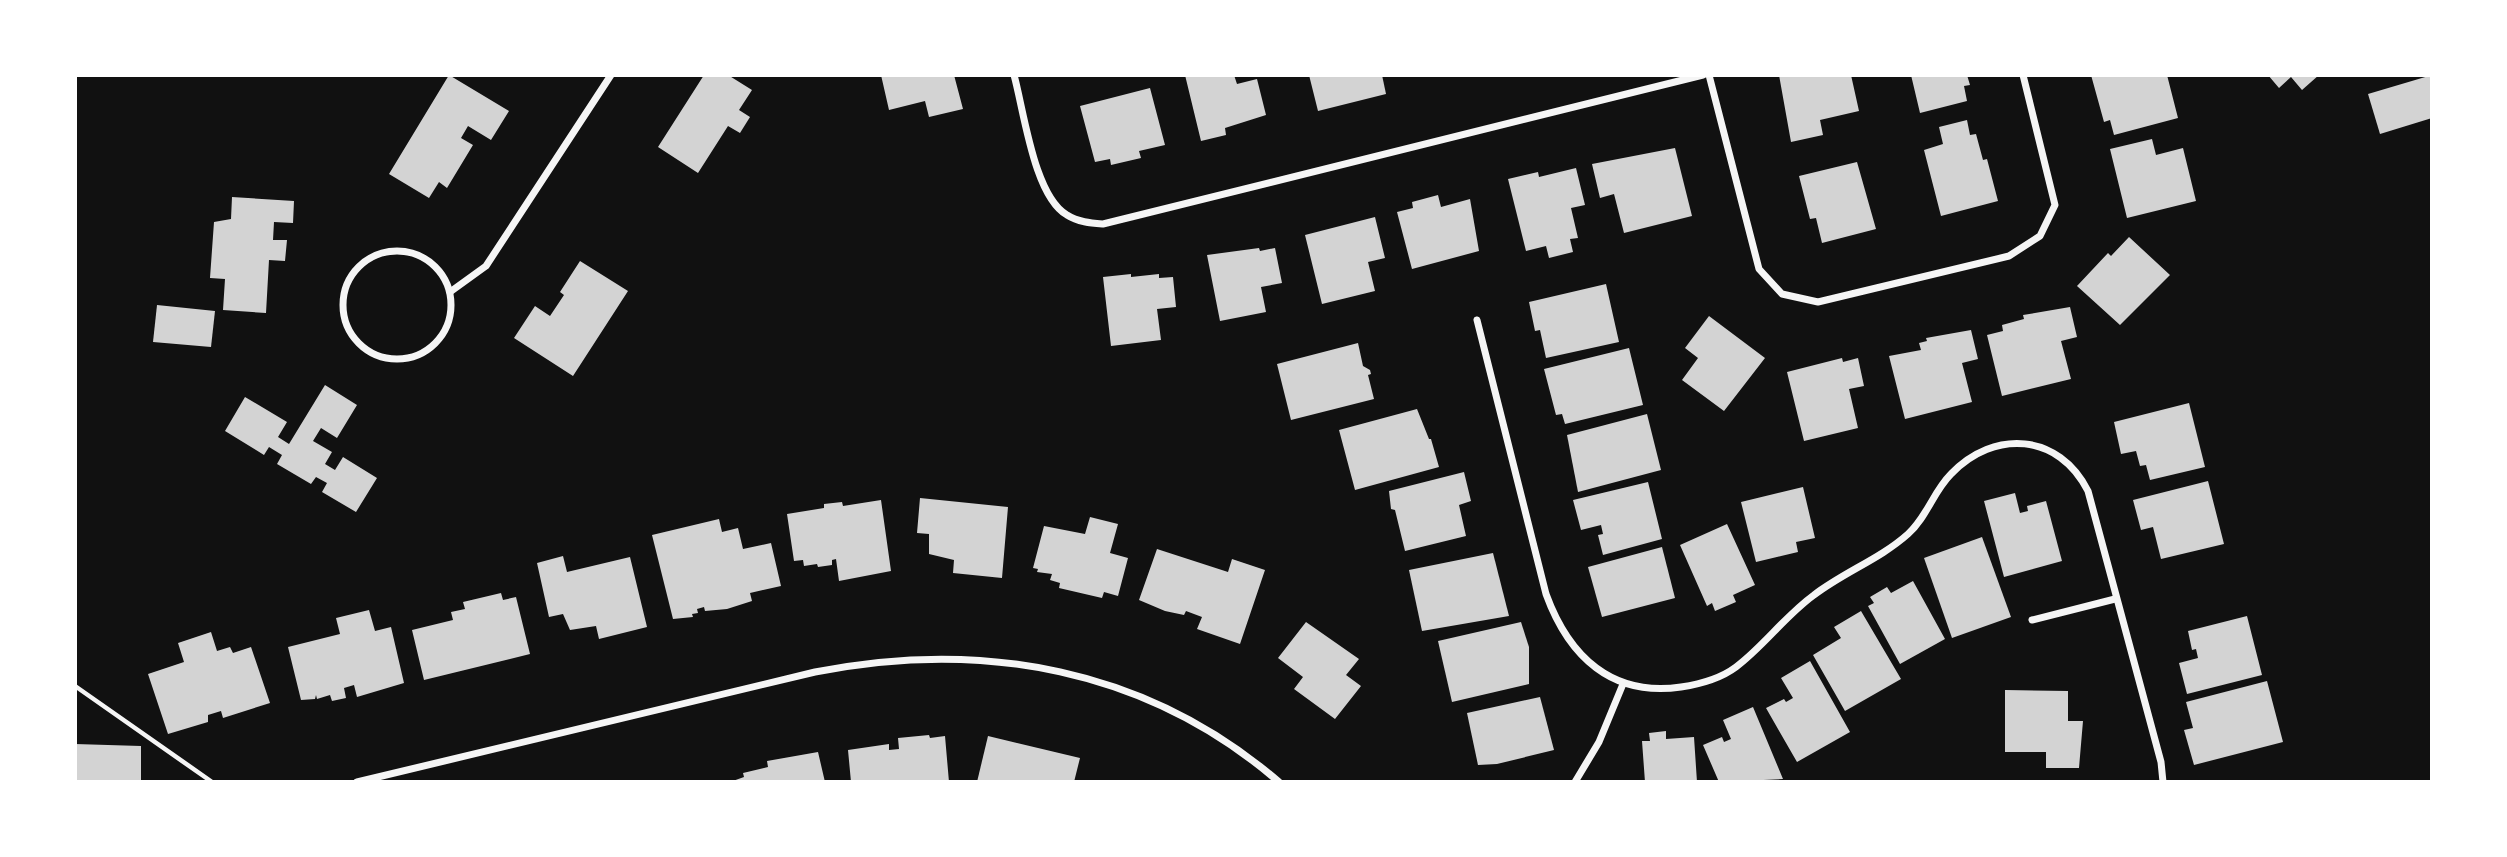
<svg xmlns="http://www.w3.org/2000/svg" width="2507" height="857" viewBox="0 0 2507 857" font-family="'IBM Plex Serif',serif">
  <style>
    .building { fill: #d3d3d3 }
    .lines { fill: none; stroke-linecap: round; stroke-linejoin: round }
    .path { stroke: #f5f5f5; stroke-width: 4.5 }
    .minor { stroke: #f5f5f5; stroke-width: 7 }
  </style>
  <rect width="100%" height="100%" fill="#111"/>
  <g class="building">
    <polygon points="449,75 509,111 491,140 468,126 461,138 473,145 447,188 439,182 429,198 389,174"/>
    <polygon points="704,75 728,75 752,90 739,110 750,117 740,133 728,126 698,173 658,147"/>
    <polygon points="881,75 954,75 963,109 929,117 925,101 889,110"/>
    <polygon points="1185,75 1234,75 1237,84 1257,79 1266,115 1225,128 1226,135 1201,141"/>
    <polygon points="1309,75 1382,75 1386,94 1318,111"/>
    <polygon points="1779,75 1851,75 1859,111 1820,120 1823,135 1791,142"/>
    <polygon points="1911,75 1967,75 1970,85 1964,86 1967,101 1920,113"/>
    <polygon points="2091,75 2167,75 2178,118 2114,135 2110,120 2104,122"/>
    <polygon points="2268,75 2319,75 2302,90 2291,77 2279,88"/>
    <polygon points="2432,75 2432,118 2380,134 2368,94"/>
    <polygon points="1150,88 1165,145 1139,151 1141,158 1111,165 1110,159 1095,162 1080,106"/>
    <polygon points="1967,120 1970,135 1976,134 1983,160 1987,159 1998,201 1941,216 1924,150 1943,144 1939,127"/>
    <polygon points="2152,139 2156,155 2183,148 2196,201 2127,218 2110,149"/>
    <polygon points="1675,148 1692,216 1624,233 1614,194 1600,198 1592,164"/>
    <polygon points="1857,162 1876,229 1822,243 1816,218 1810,219 1799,176"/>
    <polygon points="1576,168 1585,205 1571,208 1578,238 1570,239 1573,252 1549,258 1546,246 1526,251 1508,179 1538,172 1539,177"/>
    <polygon points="1438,195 1441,207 1470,199 1479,251 1412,269 1397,212 1413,208 1412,202"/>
    <polygon points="232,197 294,201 293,223 274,222 273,240 287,240 285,261 269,260 266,313 223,310 225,279 210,278 214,222 231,219"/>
    <polygon points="1375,217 1385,258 1368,262 1375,291 1322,304 1305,235"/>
    <polygon points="2129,237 2170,275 2120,325 2077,286 2108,253 2111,256"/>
    <polygon points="1259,248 1260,251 1275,248 1282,283 1261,287 1266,312 1220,321 1207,255"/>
    <polygon points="580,261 628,291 573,376 514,338 535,306 550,316 564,295 560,292"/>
    <polygon points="1131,274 1131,277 1159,274 1159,278 1173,277 1176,307 1157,309 1161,340 1111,346 1103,277"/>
    <polygon points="1606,284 1619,342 1546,358 1540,330 1535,331 1529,302"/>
    <polygon points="157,305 215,311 211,347 153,342"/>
    <polygon points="2070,307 2077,337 2061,341 2071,379 2002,396 1987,335 2003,331 2002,325 2024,319 2023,315"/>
    <polygon points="1709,316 1765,358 1724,411 1682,380 1698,358 1685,348"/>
    <polygon points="1971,330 1978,359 1962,363 1972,402 1905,419 1889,356 1921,350 1919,343 1927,341 1926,338"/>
    <polygon points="1358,343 1363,366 1370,370 1371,374 1368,375 1374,399 1291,420 1277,364"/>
    <polygon points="1629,348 1643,405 1565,424 1562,414 1556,415 1544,369"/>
    <polygon points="1842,358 1843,362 1858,358 1864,386 1849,389 1858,428 1804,441 1787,372"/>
    <polygon points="325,385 357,405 337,438 321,428 313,441 332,452 325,464 335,470 343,457 377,478 356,512 322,492 327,483 316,477 311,484 277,464 282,455 269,447 264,455 225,431 245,397 287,422 278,437 289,444"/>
    <polygon points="2189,403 2205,467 2150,480 2146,465 2140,466 2136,451 2121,454 2114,422"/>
    <polygon points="1417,409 1429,439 1431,439 1439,467 1355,490 1339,430"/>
    <polygon points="1647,414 1661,470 1578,492 1567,435"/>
    <polygon points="1464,472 1471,501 1459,505 1466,536 1405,551 1395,510 1391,509 1389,491"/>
    <polygon points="2208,481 2224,544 2161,559 2153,527 2141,530 2133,500"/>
    <polygon points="1648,482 1662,539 1603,555 1598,535 1603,534 1601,525 1581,530 1573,500"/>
    <polygon points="1803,487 1815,538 1796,542 1798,552 1756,562 1741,502"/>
    <polygon points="2015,493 2020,513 2028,511 2027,506 2046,501 2062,561 2004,577 1984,501"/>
    <polygon points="920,498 1008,507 1002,578 953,573 954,560 929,554 929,534 917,533"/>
    <polygon points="881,500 891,571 839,581 836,559 832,560 832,565 818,567 817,564 804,566 803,560 794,561 787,514 824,508 824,504 842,502 843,506"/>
    <polygon points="1090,517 1118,524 1110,553 1128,558 1118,596 1104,592 1102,598 1059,588 1060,583 1050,580 1052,574 1037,572 1038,569 1033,568 1044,526 1085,534"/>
    <polygon points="719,519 722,532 738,528 743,549 771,543 781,586 750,593 752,601 727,609 705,611 704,607 697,609 698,613 692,614 693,617 673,619 652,535"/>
    <polygon points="1727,524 1755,585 1733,595 1736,602 1715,611 1712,603 1707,606 1680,545"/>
    <polygon points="1982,537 2011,617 1952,638 1924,558"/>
    <polygon points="1662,547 1675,598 1602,617 1588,567"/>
    <polygon points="1157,549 1228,572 1232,559 1265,570 1240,644 1197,629 1202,617 1186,611 1184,615 1165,611 1139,600"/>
    <polygon points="1493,553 1509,616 1422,631 1409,570"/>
    <polygon points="563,556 567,572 630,557 647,627 599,639 596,626 570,630 563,614 549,617 537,563"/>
    <polygon points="1913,581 1945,639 1900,664 1868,606 1874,603 1870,597 1887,587 1891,593"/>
    <polygon points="501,593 503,600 516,597 530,654 424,680 412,630 453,620 451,612 465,609 463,602"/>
    <polygon points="369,610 375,631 391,627 404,683 357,697 354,685 344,688 346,698 332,701 330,695 317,699 316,695 315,699 301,700 288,647 340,634 336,618"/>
    <polygon points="1861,611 1901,679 1845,711 1813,655 1841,638 1834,627"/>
    <polygon points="2247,616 2262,675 2187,694 2179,663 2198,658 2196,649 2192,650 2188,631"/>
    <polygon points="1306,622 1359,659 1346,675 1361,686 1335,719 1294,689 1303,677 1278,658"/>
    <polygon points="1521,622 1529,647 1529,684 1452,702 1438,641"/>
    <polygon points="211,632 217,651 230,647 233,653 251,647 270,703 223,718 221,711 208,715 208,722 168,734 148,674 184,662 178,643"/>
    <polygon points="1810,661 1850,732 1797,762 1766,708 1784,699 1786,702 1793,698 1781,678"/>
    <polygon points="2267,681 2283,742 2194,765 2184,730 2193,728 2186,702"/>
    <polygon points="2005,690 2068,691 2068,721 2083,721 2079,768 2046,768 2046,752 2005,752"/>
    <polygon points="1540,697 1554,750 1497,764 1478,765 1467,713"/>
    <polygon points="1753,707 1783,779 1719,782 1703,745 1722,737 1724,742 1731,739 1723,720"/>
    <polygon points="1666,731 1666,739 1694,737 1697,782 1645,782 1642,741 1650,741 1649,733"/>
    <polygon points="929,735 930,738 945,736 949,782 851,782 848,750 889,744 889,750 899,749 898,738"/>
    <polygon points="988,736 1080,758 1074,782 977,782"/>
    <polygon points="75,744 141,746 141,782 75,782"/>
    <polygon points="818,752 825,782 730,782 744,777 743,773 768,767 767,761"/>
  </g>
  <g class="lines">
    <polyline class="path" points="75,686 212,782"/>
    <g class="minor">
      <path d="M1014 75C1024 111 1034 196 1067 215 1078 222 1091 223 1103 224L1703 75"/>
      <polyline points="1709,75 1759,269 1782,294 1818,302 2009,256 2040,236 2055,205 2023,75"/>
      <circle cx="397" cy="305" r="54"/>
      <polyline points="450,292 486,266 611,75"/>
      <path d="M1477 320 1546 594C1569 657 1612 697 1681 687 1701 684 1720 679 1736 667 1764 646 1785 616 1814 595 1844 572 1880 559 1908 534 1927 517 1933 492 1951 474 1994 429 2059 433 2088 491L2161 762 2163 782"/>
      <polyline points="2032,620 2115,599"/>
      <path d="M357 782 815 672C982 639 1147 668 1279 782"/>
      <polyline points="1575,782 1599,742 1623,684"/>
    </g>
  </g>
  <rect width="2507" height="857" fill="none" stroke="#ffffff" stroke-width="154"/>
</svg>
